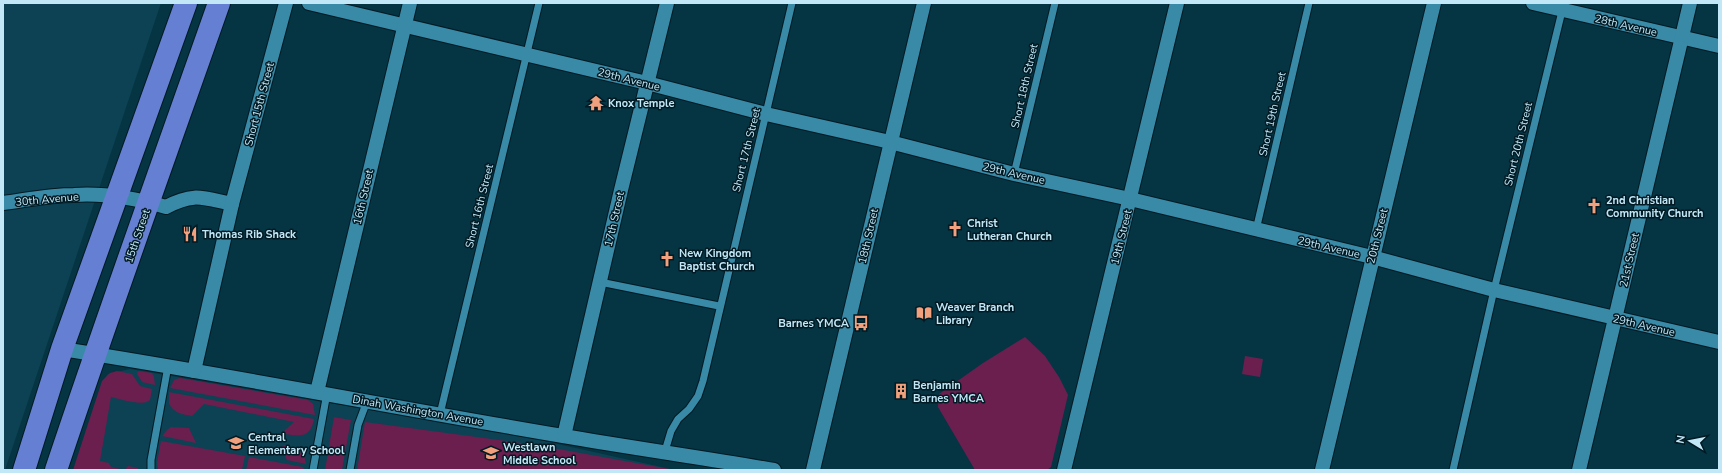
<svg xmlns="http://www.w3.org/2000/svg" width="1722" height="473" viewBox="0 0 1722 473" font-family="'Nunito Sans',sans-serif">
  <style>
    .built { fill: #0c4253 }
    .green { fill: #6a1f4f }
    .lines { fill: none; stroke-linecap: round; stroke-linejoin: round }
    .service-casing { stroke: #021a23; stroke-width: 9 }
    .minor-casing { stroke: #021a23; stroke-width: 16 }
    .primary-casing { stroke: #021a23; stroke-width: 24 }
    .service { stroke: #388aa7; stroke-width: 7 }
    .minor { stroke: #388aa7; stroke-width: 14 }
    .primary { stroke: #657fd2; stroke-width: 22 }
    .labels { text-anchor: middle; stroke-width: 3; stroke-linejoin: round; paint-order: stroke }
    .street-label { font-size: 11px; fill: #c2e8f8; stroke: #021a23 }
    .poi-label { font-size: 11px; font-weight: bold; fill: #c2e8f8; stroke: #021a23; text-anchor: start }
  </style>
  <rect width="100%" height="100%" fill="#053443"/>
  <g class="built">
    <polygon points="3,3 161,3 5,470 3,470"/>
    <polygon points="130,369 517,435 675,470 75,470 102,382 108,374"/>
  </g>
  <g class="green">
    <polygon points="1025,337 1045,356 1059,377 1068,395 1051,467 1047,470 975,470 938,407 939,394 983,363"/>
    <polygon points="1245,356 1263,359 1260,377 1242,374"/>
    <path d="M117 371 132 374 140 386 152 389 150 400C142 407 121 399 111 397L100 461 109 463 111 467 125 470 128 466 138 468V470H73L102 381 110 373Z"/>
    <polygon points="138,371 152,373 154,377 155,385 142,382 137,374"/>
    <polygon points="180,378 308,400 313,404 315,415 170,388 174,380"/>
    <path d="M169 392 314 419C311 437 301 437 285 434L284 431 294 422 204 404 192 416C182 414 175 414 169 404Z"/>
    <polygon points="334,417 351,420 342,470 325,470"/>
    <polygon points="365,422 536,445 675,470 357,470"/>
    <polygon points="171,427 189,428 196,443 162,436 167,430"/>
    <polygon points="161,441 245,456 242,470 158,470 157,463"/>
    <path d="M284 445C295 449 305 451 306 464L287 460 281 448Z"/>
    <polygon points="249,457 303,467 305,470 246,470"/>
  </g>
  <g class="lines">
    <defs>
      <g id="service">
        <polyline points="1014,174 1055,3"/>
        <polyline points="1256,230 1309,3"/>
        <polyline points="600,282 719,306"/>
        <polyline points="440,414 539,3"/>
        <polyline points="665,451 671,431 678,419 689,409 698,396 703,381 792,3"/>
        <polyline points="151,470 151,460 168,366"/>
        <polyline points="313,470 327,393"/>
        <polyline points="350,470 358,425 367,401"/>
        <polyline points="1453,470 1494,290 1563,7"/>
      </g>
      <g id="minor">
        <polyline points="309,3 647,83 766,114 890,142 1014,174 1130,199 1372,257 1494,290 1719,342"/>
        <polyline points="1533,3 1719,46"/>
        <path d="M3 203C26 200 50 195 74 195 103 193 138 199 166 207 194 192 203 198 232 204"/>
        <path d="M62 349C230 375 396 408 563 436 633 448 704 458 774 470"/>
        <polyline points="194,371 232,204 286,3"/>
        <polyline points="317,392 410,3"/>
        <polyline points="564,436 621,190 667,3"/>
        <polyline points="813,470 924,3"/>
        <polyline points="1064,470 1177,3"/>
        <polyline points="1322,470 1434,3"/>
        <polyline points="1579,470 1690,3"/>
      </g>
      <g id="primary">
        <polyline points="24,470 62,349 186,3"/>
        <path d="M56 470C108 314 164 159 219 3"/>
      </g>
    </defs>
    <use href="#service" class="service-casing"/>
    <use href="#minor" class="minor-casing"/>
    <use href="#primary" class="primary-casing"/>
    <use href="#service" class="service"/>
    <use href="#minor" class="minor"/>
    <use href="#primary" class="primary"/>
  </g>
  <defs>
    <symbol id="temple-bare" viewBox="-9 -9 18 18"><path d="M0-6L5-2H3V0L6.5 2.5H4V6H1.5V3h-3V6H-4V2.5H-6.5L-3 0V-2H-5Z" fill="#f1a17d" stroke="#021a23" stroke-width="2.5" paint-order="stroke"/></symbol>
    <symbol id="church-bare" viewBox="-9 -9 18 18"><path d="M-1.2-6h2.4v3.5h3.3v2.4h-3.3V6h-2.4V-.1h-3.3v-2.4h3.3Z" fill="#f1a17d" stroke="#021a23" stroke-width="2.5" paint-order="stroke"/></symbol>
    <symbol id="restaurant-bare" viewBox="-9 -9 18 18"><path d="M-5-6h1v4h1v-4h1v4h1v-4h1v5L-1.5 .5V6h-2V.5L-5-1ZM5-6V6H3V1.5H1.5Q1.5-4 5-6Z" fill="#f1a17d" stroke="#021a23" stroke-width="2.5" paint-order="stroke"/></symbol>
    <symbol id="library-bare" viewBox="-9 -9 18 18"><path d="M-6-4Q-3-5.5-.7-3.5V5Q-3 3-6 4ZM6-4Q3-5.5 .7-3.5V5Q3 3 6 4Z" fill="#f1a17d" stroke="#021a23" stroke-width="2.5" paint-order="stroke"/></symbol>
    <symbol id="bus-bare" viewBox="-9 -9 18 18"><path d="M-5-6H5V4H4V6H2V4H-2V6H-4V4H-5ZM-3.5-4V0h7V-4ZM-3.5 1.2v1.5H-2V1.2ZM2 1.2v1.5H3.5V1.2Z" fill="#f1a17d" stroke="#021a23" stroke-width="2.5" paint-order="stroke"/></symbol>
    <symbol id="building-bare" viewBox="-9 -9 18 18"><path d="M-4-6H4V6H1V3H-1V6H-4ZM-2.5-4.3h1.7v1.8h-1.7ZM.8-4.3h1.7v1.8H.8ZM-2.5-1h1.7V.8h-1.7ZM.8-1h1.7V.8H.8Z" fill="#f1a17d" stroke="#021a23" stroke-width="2.5" paint-order="stroke"/></symbol>
    <symbol id="school-bare" viewBox="-9 -9 18 18"><path d="M0-5L7-2L0 1L-7-2ZM-4 1L0 2.5L4 1V4Q0 6-4 4Z" fill="#f1a17d" stroke="#021a23" stroke-width="2.5" paint-order="stroke"/></symbol>
  </defs>
  <g fill-rule="evenodd">
    <use href="#temple-bare" x="585" y="92" width="22" height="22"/>
    <use href="#church-bare" x="1583" y="195" width="22" height="22"/>
    <use href="#church-bare" x="944" y="218" width="22" height="22"/>
    <use href="#restaurant-bare" x="179" y="223" width="22" height="22"/>
    <use href="#church-bare" x="656" y="248" width="22" height="22"/>
    <use href="#library-bare" x="913" y="302" width="22" height="22"/>
    <use href="#bus-bare" x="850" y="312" width="22" height="22"/>
    <use href="#building-bare" x="890" y="380" width="22" height="22"/>
    <use href="#school-bare" x="225" y="432" width="22" height="22"/>
    <use href="#school-bare" x="480" y="442" width="22" height="22"/>
  </g>
  <g class="labels">
    <g class="street-label">
      <text transform="translate(1626 25) rotate(13)" y="4">28th Avenue</text>
      <text transform="translate(629 79) rotate(14)" y="4">29th Avenue</text>
      <text transform="translate(1024 86) rotate(-77)" y="4">Short 18th Street</text>
      <text transform="translate(259 104) rotate(-75)" y="4">Short 15th Street</text>
      <text transform="translate(1272 114) rotate(-77)" y="4">Short 19th Street</text>
      <text transform="translate(1518 144) rotate(-76)" y="4">Short 20th Street</text>
      <text transform="translate(746 150) rotate(-76)" y="4">Short 17th Street</text>
      <text transform="translate(1014 173) rotate(13)" y="4">29th Avenue</text>
      <text transform="translate(363 197) rotate(-77)" y="4">16th Street</text>
      <text transform="translate(47 199) rotate(-5)" y="4">30th Avenue</text>
      <text transform="translate(479 206) rotate(-76)" y="4">Short 16th Street</text>
      <text transform="translate(614 219) rotate(-77)" y="4">17th Street</text>
      <text transform="translate(137 236) rotate(-71)" y="4">15th Street</text>
      <text transform="translate(868 236) rotate(-77)" y="4">18th Street</text>
      <text transform="translate(1377 236) rotate(-76)" y="4">20th Street</text>
      <text transform="translate(1121 237) rotate(-76)" y="4">19th Street</text>
      <text transform="translate(1329 247) rotate(13)" y="4">29th Avenue</text>
      <text transform="translate(1629 260) rotate(-77)" y="4">21st Street</text>
      <text transform="translate(1644 325) rotate(13)" y="4">29th Avenue</text>
      <text transform="translate(418 410) rotate(10)" y="4">Dinah Washington Avenue</text>
    </g>
    <g class="poi-label">
      <text x="608" y="107">Knox Temple</text>
      <text x="1606" y="204">2nd Christian<tspan x="1606" dy="13">Community Church</tspan></text>
      <text x="967" y="227">Christ<tspan x="967" dy="13">Lutheran Church</tspan></text>
      <text x="202" y="238">Thomas Rib Shack</text>
      <text x="679" y="257">New Kingdom<tspan x="679" dy="13">Baptist Church</tspan></text>
      <text x="936" y="311">Weaver Branch<tspan x="936" dy="13">Library</tspan></text>
      <text x="849" y="327" text-anchor="end">Barnes YMCA</text>
      <text x="913" y="389">Benjamin<tspan x="913" dy="13">Barnes YMCA</tspan></text>
      <text x="248" y="441">Central<tspan x="248" dy="13">Elementary School</tspan></text>
      <text x="503" y="451">Westlawn<tspan x="503" dy="13">Middle School</tspan></text>
    </g>
  </g>
  <rect width="1722" height="473" fill="none" stroke="#c2e8f8" stroke-width="8"/>
  <g transform="translate(1690 441) rotate(280)" stroke="#021a23" stroke-width="3" paint-order="stroke">
  <path d="M0-3L7 15L0 10L-7 15Z" fill="#c2e8f8"/>
  <text y="-6" font-size="11" font-weight="bold" text-anchor="middle" fill="#c2e8f8">N</text>
  </g>
</svg>
